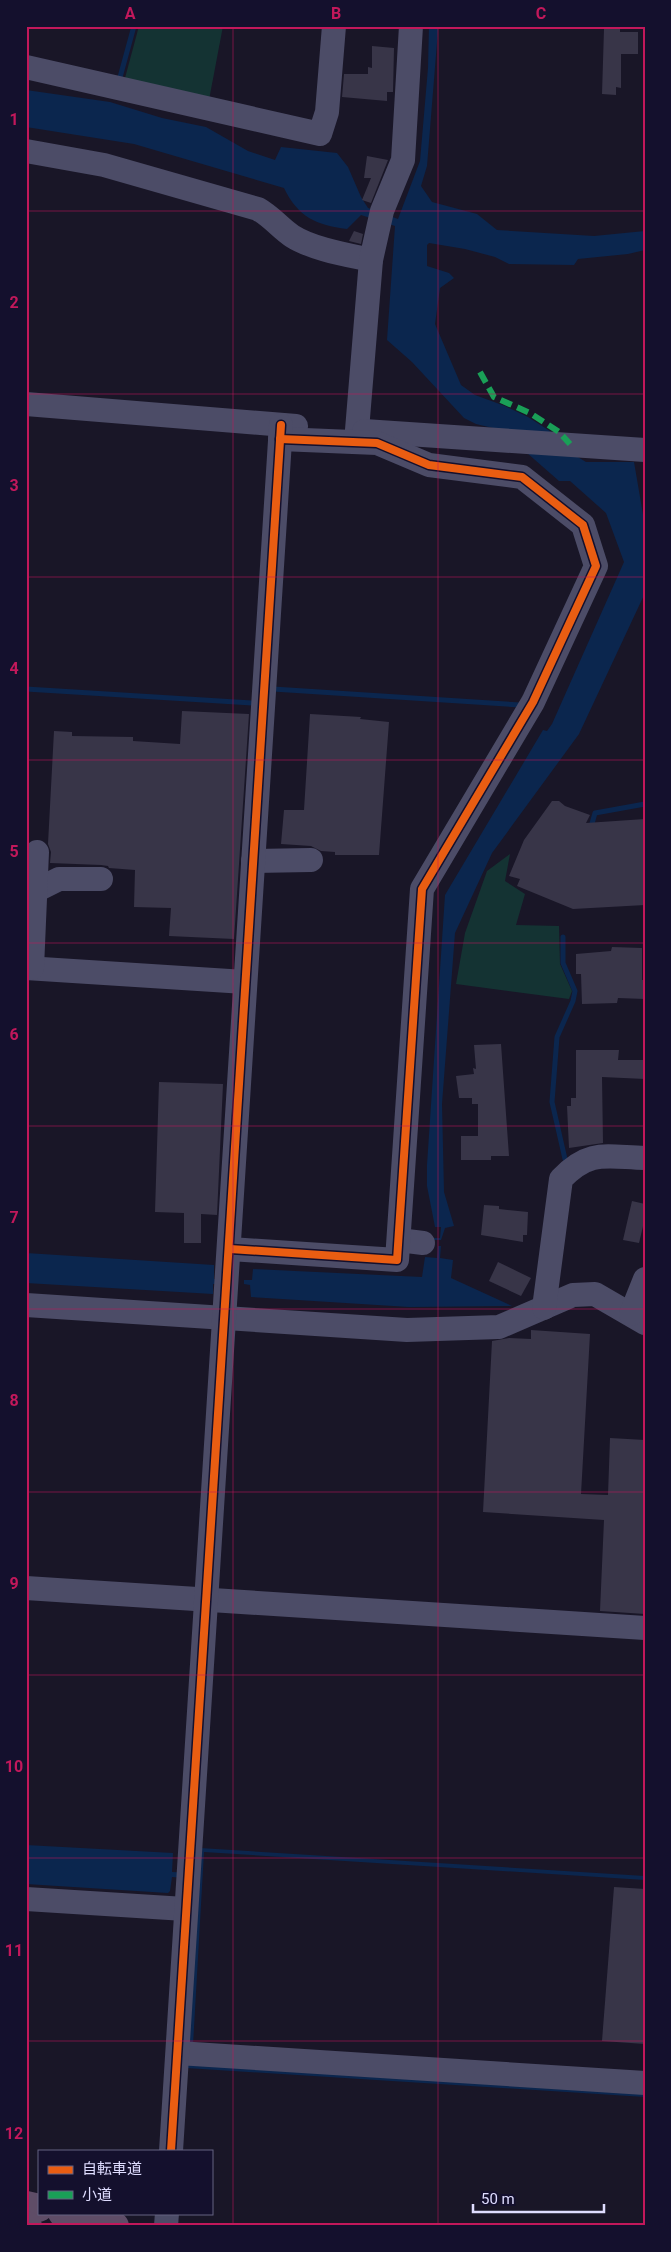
<svg xmlns="http://www.w3.org/2000/svg" width="671" height="2252" viewBox="0 0 671 2252" font-family="Roboto,'Noto Sans JP',sans-serif">
  <style>
    .green { fill: #143333 }
    .water { fill: #0b264e }
    .lines { fill: none; stroke-linecap: round; stroke-linejoin: round }
    .stream { stroke: #0b264e; stroke-width: 5 }
    .building { fill: #383548 }
    .minor { stroke: #4c4c67; stroke-width: 24 }
    .highway { stroke: #5f4d67; stroke-width: 28 }
    .quiet { stroke: #1a9f57; stroke-width: 6; stroke-dasharray: 12 6; stroke-linecap: butt }
    .cycleway-casing { stroke: #14102d; stroke-width: 11 }
    .cycleway { stroke: #e95d12; stroke-width: 8 }
    .grid { fill: none; stroke: #c2185b; stroke-width: 1; stroke-opacity: 0.55 }
    .neatline { fill: none; stroke: #c2185b; stroke-width: 2 }
    .grid-label { font-size: 16px; text-anchor: middle; font-weight: bold; fill: #c2185b }
  </style>
  <rect width="100%" height="100%" fill="#191627"/>
  <g class="green">
    <polygon points="139,26 223,26 209,100 125,78"/>
    <polygon points="510,854 505,881 525,894 516,925 559,926 560,964 572,991 569,999 456,984 465,933 487,871"/>
  </g>
  <g class="water">
    <path d="M429 26H438V30L427 166 421 186 432 202 477 214 497 230 594 236 645 231V250L628 254 578 259 574 265 509 264 495 257 465 249 429 243 427 245V266L449 273 454 278 440 288 435 324 461 385 475 395 505 406 528 417 553 433 568 451 586 462H634L645 526V593L579 734 492 853 455 933 442 1104 444 1192 454 1226 445 1228 441 1240H433V1238H440L441 1227H435L427 1186V1165L445 895 543 730 547 731 552 724 624 562 606 513 570 481H559L501 430 476 424 464 418 412 362 387 340 395 226 361 215 347 229C316 225 298 217 284 188L134 144 26 127V90L110 102 162 118 206 127 248 151 275 160 281 147 337 153 348 167 361 197 368 208 398 219 420 161 428 68Z"/>
    <polygon points="438,1246 441,1246 440,1258 453,1260 451,1278 512,1306 409,1307 251,1297 250,1285 244,1284 244,1280 252,1280 253,1269 422,1277 425,1257 437,1258"/>
    <polygon points="26,1253 214,1265 214,1279 218,1279 218,1284 213,1284 213,1294 26,1283"/>
    <polygon points="26,1845 173,1853 172,1872 198,1873 200,1848 645,1876 645,1880 204,1852 193,2045 188,2043 196,1879 172,1877 170,1891 168,1893 26,1884"/>
    <polygon points="187,2061 645,2092 645,2097 186,2068"/>
  </g>
  <g class="lines">
    <g class="stream">
      <polyline points="119,81 134,26"/>
      <polyline points="26,689 252,703"/>
      <polyline points="273,689 520,705"/>
      <polyline points="591,827 595,813 645,804"/>
      <polyline points="563,937 563,963 575,991 573,1001 557,1037 552,1102 565,1159"/>
    </g>
  </g>
  <g class="building">
    <polygon points="604,29 620,29 620,32 638,32 638,54 621,54 621,88 616,87 616,95 602,94"/>
    <polygon points="372,46 394,48 393,92 387,92 387,101 342,97 344,74 368,74 368,67 372,68"/>
    <polygon points="367,156 388,160 371,203 362,200 371,178 364,178"/>
    <polygon points="354,231 363,234 361,244 349,241"/>
    <polygon points="182,711 249,714 234,939 169,936 171,908 134,907 135,870 109,868 108,866 101,865 50,863 51,852 48,844 54,731 72,732 72,736 133,737 133,741 180,744"/>
    <polygon points="310,714 361,717 360,719 389,722 379,855 335,855 335,852 321,851 311,846 281,844 284,810 304,810"/>
    <polygon points="552,801 559,801 565,806 590,815 586,823 645,819 645,905 573,909 517,886 520,879 509,876 524,840"/>
    <polygon points="612,947 642,948 642,980 645,980 645,999 618,998 617,1003 582,1004 581,974 576,974 576,954 611,951"/>
    <polygon points="501,1044 509,1156 491,1156 491,1160 461,1160 461,1136 478,1136 478,1104 472,1104 472,1098 459,1098 456,1076 474,1074 473,1068 476,1069 474,1045"/>
    <polygon points="576,1050 619,1050 618,1060 645,1060 645,1079 602,1077 603,1143 569,1148 567,1106 571,1106 571,1098 576,1098"/>
    <polygon points="159,1082 223,1084 217,1215 201,1214 201,1243 184,1243 184,1213 155,1212"/>
    <polygon points="632,1201 645,1204 645,1218 639,1243 623,1240"/>
    <polygon points="484,1205 499,1206 499,1209 528,1212 527,1235 523,1235 523,1242 481,1235"/>
    <polygon points="498,1262 531,1278 521,1296 489,1281"/>
    <polygon points="531,1330 590,1334 581,1494 608,1495 610,1438 645,1440 645,1614 600,1611 604,1520 483,1512 492,1341 509,1338 531,1339"/>
    <polygon points="614,1887 645,1889 645,2044 602,2041"/>
  </g>
  <g class="lines">
    <g class="minor">
      <polyline points="26,67 320,134 327,112 334,26"/>
      <path d="M26 151 104 165 258 209C272 217 280 228 292 236 312 249 348 255 371 260"/>
      <polyline points="26,404 296,426"/>
      <polyline points="357,430 371,260 382,211 403,160 411,26"/>
      <polyline points="364,431 645,450"/>
      <polyline points="253,861 311,860"/>
      <polyline points="35,891 59,879 101,879"/>
      <polyline points="26,968 245,982"/>
      <polyline points="32,968 37,852"/>
      <polyline points="399,1240 423,1243"/>
      <polyline points="230,1249 397,1260 422,889 533,702 596,566 583,525 522,477 429,465 377,443 280,439"/>
      <polyline points="26,1305 407,1330 499,1327 573,1295 595,1294 645,1323"/>
      <path d="M544 1308 561 1179C590 1149 606 1157 645 1158"/>
      <polyline points="631,1314 645,1279"/>
      <polyline points="26,1588 645,1628"/>
      <polyline points="26,1899 185,1909"/>
      <polyline points="178,2053 645,2083"/>
      <polyline points="171,2151 281,425"/>
      <polyline points="166,2226 167,2213"/>
    </g>
    <g class="highway">
      <polyline points="26,2205 39,2208"/>
      <polyline points="62,2213 115,2226"/>
      <polyline points="26,2225 28,2226"/>
    </g>
    <polyline class="quiet" points="480,372 494,397 530,413 559,432 570,444"/>
    <defs>
      <g id="cycleway">
        <polyline points="230,1249 397,1260 422,889 533,702 596,566 583,525 522,477 429,465 377,443 280,439"/>
        <polyline points="171,2151 281,425"/>
      </g>
    </defs>
    <use href="#cycleway" class="cycleway-casing"/>
    <use href="#cycleway" class="cycleway"/>
  </g>
  <path class="grid" d="M233 26V2226M438 26V2226M26 211H645M26 394H645M26 577H645M26 760H645M26 943H645M26 1126H645M26 1309H645M26 1492H645M26 1675H645M26 1858H645M26 2041H645"/>
  <rect width="671" height="2252" fill="none" stroke="#14102d" stroke-width="55"/>
  <rect x="38" y="2150" width="175" height="65" fill="#14102d" stroke="#656281"/>
  <rect x="48" y="2166" width="25" height="8" fill="#e95d12" stroke="#656281"/>
  <text x="82" y="2174" font-size="15" fill="#dfddff">自転車道</text>
  <rect x="48" y="2191" width="25" height="8" fill="#1a9f57" stroke="#656281"/>
  <text x="82" y="2200" font-size="15" fill="#dfddff">小道</text>
  <path d="M473 2204v8h131v-8" fill="none" stroke="#dfddff" stroke-width="2.5"/>
  <text x="481" y="2204" font-size="15" fill="#dfddff" stroke="#14102d" stroke-width="4" paint-order="stroke">50 m</text>
  <rect x="28" y="28" width="616" height="2196" class="neatline"/>
  <g class="grid-label">
    <text x="130" y="19">A</text>
    <text x="336" y="19">B</text>
    <text x="541" y="19">C</text>
    <text x="14" y="125">1</text>
    <text x="14" y="308">2</text>
    <text x="14" y="491">3</text>
    <text x="14" y="674">4</text>
    <text x="14" y="857">5</text>
    <text x="14" y="1040">6</text>
    <text x="14" y="1223">7</text>
    <text x="14" y="1406">8</text>
    <text x="14" y="1589">9</text>
    <text x="14" y="1772">10</text>
    <text x="14" y="1956">11</text>
    <text x="14" y="2139">12</text>
  </g>
</svg>
